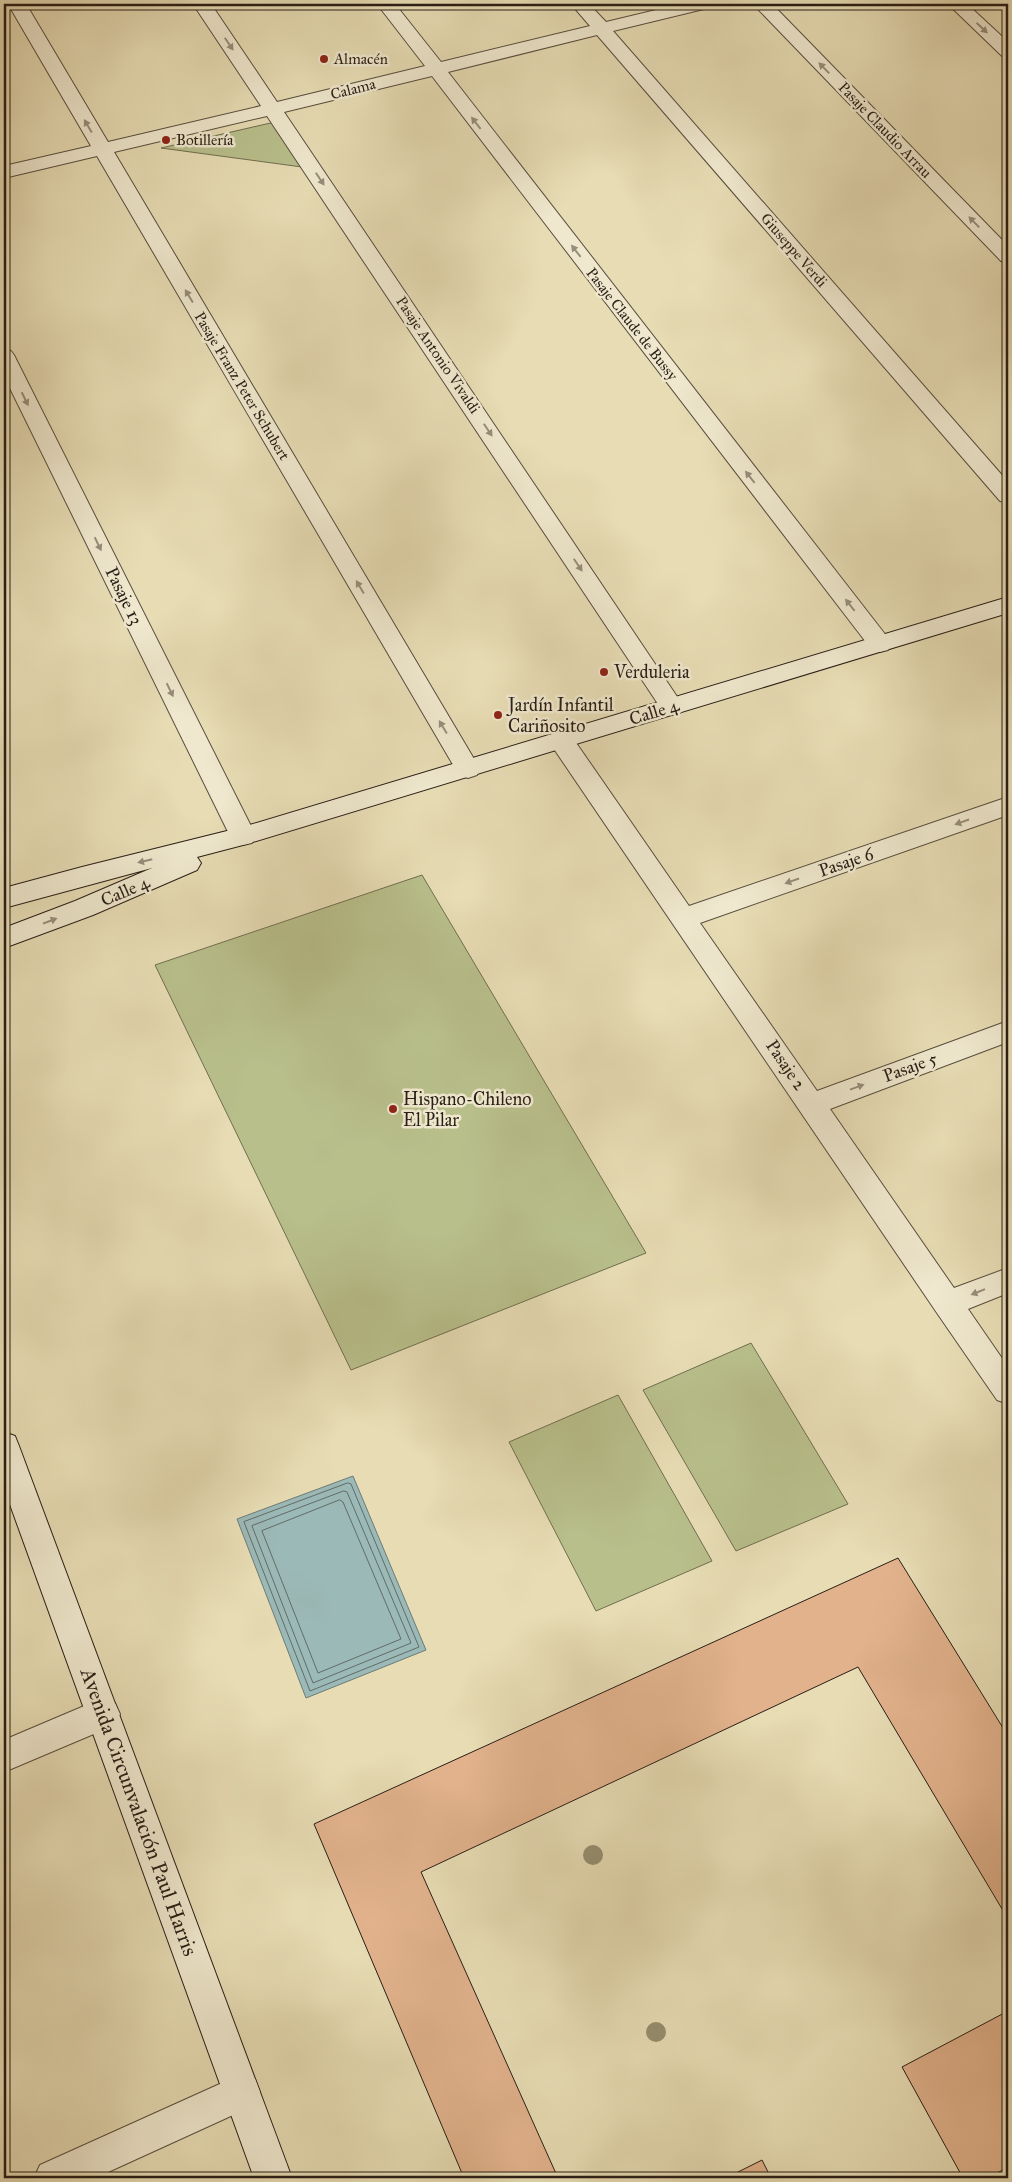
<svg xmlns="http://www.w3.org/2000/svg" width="1012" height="2182" viewBox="0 0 1012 2182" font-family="'IM FELL Great Primer',serif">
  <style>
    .green { fill: #b8bf8b; stroke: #706e50 }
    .water { fill: #9bb9b7; stroke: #6d7b77 }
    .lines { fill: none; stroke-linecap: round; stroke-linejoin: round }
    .shore { stroke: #626c66; stroke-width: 1 }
    .building { fill: #e1b28c; stroke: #291e16 }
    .street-casing { stroke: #584e3e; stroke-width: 2 }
    .secondary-casing { stroke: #291e16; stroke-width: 2 }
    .street { fill: #efe8ce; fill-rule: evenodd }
    .secondary { fill: #efe8ce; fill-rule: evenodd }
    .tree { fill: #968e70 }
    .oneway { fill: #968d7b }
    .poi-dot { fill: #8f2418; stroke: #efe8ce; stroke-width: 2 }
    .labels { text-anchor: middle; stroke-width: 5; stroke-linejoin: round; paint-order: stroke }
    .far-poi-label { font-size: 15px; fill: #291e16; stroke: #efe8ce; text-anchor: start }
    .far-street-label { font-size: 15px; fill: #291e16; stroke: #efe8ce }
    .street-label { font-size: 18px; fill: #291e16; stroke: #efe8ce }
    .poi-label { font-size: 18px; fill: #291e16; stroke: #efe8ce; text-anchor: start }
    .near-street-label { font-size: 21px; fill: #291e16; stroke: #efe8ce }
  </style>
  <rect width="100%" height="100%" fill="#e7dcb4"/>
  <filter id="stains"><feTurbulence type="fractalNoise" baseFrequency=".004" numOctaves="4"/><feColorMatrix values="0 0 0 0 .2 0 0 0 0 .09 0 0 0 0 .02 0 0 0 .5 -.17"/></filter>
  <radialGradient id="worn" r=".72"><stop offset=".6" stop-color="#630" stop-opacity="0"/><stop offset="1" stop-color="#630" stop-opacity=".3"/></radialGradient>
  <g class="green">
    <polygon points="275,122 302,167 161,148"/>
    <polygon points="422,875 646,1253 351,1370 155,965"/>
    <polygon points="751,1343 848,1504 736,1551 643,1390"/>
    <polygon points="618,1395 712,1561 596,1611 509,1442"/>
  </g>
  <polygon class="water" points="353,1476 426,1650 306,1698 237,1519"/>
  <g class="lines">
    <g class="shore">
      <polygon points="348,1483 351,1484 419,1647 310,1691 244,1522"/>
      <polygon points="344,1491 347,1492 411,1643 313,1683 252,1526"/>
      <polygon points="340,1500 343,1502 401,1639 318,1673 262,1531"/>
    </g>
  </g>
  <g class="building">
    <polygon points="898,1558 1008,1736 1008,1919 858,1667 421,1872 558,2178 464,2178 314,1824"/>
    <polygon points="1008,2011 1008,2167 988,2178 963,2178 902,2067"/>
    <polygon points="762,2160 771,2178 726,2178"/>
  </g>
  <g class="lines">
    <defs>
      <g id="street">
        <polygon points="8,4 26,4 108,142 261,106 193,4 211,4 277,102 425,66 377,4 395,4 441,62 590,26 571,4 589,4 606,22 681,4 711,4 708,8 613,31 1008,482 1008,503 1000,501 597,35 448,72 888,638 892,644 888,650 880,652 872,650 432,76 284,112 684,707 680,713 672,715 664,713 267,116 114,152 480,769 477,775 468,778 459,775 97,156 4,178 4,166 91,146"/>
        <polygon points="753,4 772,4 1008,246 1008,263 1001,261"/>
        <polygon points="948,4 967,4 1008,42 1008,57 1002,56"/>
        <polygon points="4,349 11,351 14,355 256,836 252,843 243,845 234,843 230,836 4,376"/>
        <polygon points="561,731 570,734 689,906 1008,797 1008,815 700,923 817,1091 1008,1021 1008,1042 830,1109 954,1288 1008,1268 1008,1293 968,1309 1008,1367 1008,1404 997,1400 937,1313 552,746 549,740 552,734"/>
        <polygon points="103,1698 115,1703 120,1714 115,1725 4,1772 4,1740"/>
        <polygon points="242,2074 255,2079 260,2092 255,2105 95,2178 34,2178 40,2165"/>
      </g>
      <g id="secondary">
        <polygon points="1008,597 1008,613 243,845 197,857 201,863 197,870 93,915 4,948 4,928 75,901 152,868 4,908 4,888 82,867 243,827"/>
        <polygon points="4,1432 15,1436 19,1446 292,2178 254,2178 4,1488"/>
      </g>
    </defs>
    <use href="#street" class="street-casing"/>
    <use href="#secondary" class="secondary-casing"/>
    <use href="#street" class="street"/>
    <use href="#secondary" class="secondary"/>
  </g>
  <g class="tree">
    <circle cx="593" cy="1855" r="10"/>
    <circle cx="656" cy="2032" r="10"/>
  </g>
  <defs><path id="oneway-solid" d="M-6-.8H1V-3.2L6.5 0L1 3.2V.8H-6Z" transform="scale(1.25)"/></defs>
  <g class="oneway">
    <use href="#oneway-solid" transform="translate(982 28) rotate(43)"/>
    <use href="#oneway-solid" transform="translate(229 44) rotate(56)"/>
    <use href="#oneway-solid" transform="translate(824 68) rotate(-134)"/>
    <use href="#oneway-solid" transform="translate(476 123) rotate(-128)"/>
    <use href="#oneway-solid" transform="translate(88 126) rotate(-120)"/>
    <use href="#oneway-solid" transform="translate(320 179) rotate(56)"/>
    <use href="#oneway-solid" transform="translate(974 222) rotate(-134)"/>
    <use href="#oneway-solid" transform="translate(576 251) rotate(-128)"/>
    <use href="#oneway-solid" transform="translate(189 296) rotate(-121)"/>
    <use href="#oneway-solid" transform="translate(25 399) rotate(64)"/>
    <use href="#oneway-solid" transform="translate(488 430) rotate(56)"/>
    <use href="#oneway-solid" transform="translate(750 477) rotate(-128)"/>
    <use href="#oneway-solid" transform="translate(98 544) rotate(64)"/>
    <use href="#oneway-solid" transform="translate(578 565) rotate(56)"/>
    <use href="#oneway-solid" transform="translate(360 587) rotate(-121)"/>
    <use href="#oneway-solid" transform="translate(850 605) rotate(-128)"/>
    <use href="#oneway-solid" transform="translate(170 690) rotate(64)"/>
    <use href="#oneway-solid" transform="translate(443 727) rotate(-121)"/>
    <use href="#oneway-solid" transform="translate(962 822) rotate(161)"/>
    <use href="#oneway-solid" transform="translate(145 861) rotate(167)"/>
    <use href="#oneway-solid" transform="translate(792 881) rotate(161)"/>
    <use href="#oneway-solid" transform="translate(50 921) rotate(-21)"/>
    <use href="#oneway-solid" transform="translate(857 1087) rotate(-20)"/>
    <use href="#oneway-solid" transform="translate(978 1292) rotate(158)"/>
  </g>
  <g class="poi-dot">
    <circle cx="324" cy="59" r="5"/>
    <circle cx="166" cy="140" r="5"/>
    <circle cx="604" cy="672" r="5"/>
    <circle cx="498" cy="715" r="5"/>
    <circle cx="393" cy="1109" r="5"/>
  </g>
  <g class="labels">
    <g class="far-poi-label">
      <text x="334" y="64">Almacén</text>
      <text x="176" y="145">Botillería</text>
    </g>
    <g class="far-street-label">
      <text transform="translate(353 89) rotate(-14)" y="5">Calama</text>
      <text transform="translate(885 130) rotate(46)" y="5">Pasaje Claudio Arrau</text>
      <text transform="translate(794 250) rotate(49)" y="5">Giuseppe Verdi</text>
      <text transform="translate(632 324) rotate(52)" y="5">Pasaje Claude de Bussy</text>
      <text transform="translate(438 355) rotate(56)" y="5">Pasaje Antonio Vivaldi</text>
      <text transform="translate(242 386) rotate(59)" y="5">Pasaje Franz Peter Schubert</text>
    </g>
    <g class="street-label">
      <text transform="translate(124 596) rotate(64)" y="6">Pasaje 13</text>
      <text transform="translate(654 712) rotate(-17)" y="6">Calle 4</text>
      <text transform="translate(846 862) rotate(-19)" y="6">Pasaje 6</text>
      <text transform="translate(125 891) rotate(-23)" y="6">Calle 4</text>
      <text transform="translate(786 1065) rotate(56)" y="6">Pasaje 2</text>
      <text transform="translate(910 1067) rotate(-20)" y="6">Pasaje 5</text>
    </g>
    <g class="poi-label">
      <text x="614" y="678">Verduleria</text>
      <text x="508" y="711">Jardín Infantil<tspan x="508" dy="21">Cariñosito</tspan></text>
      <text x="403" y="1105">Hispano-Chileno<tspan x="403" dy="21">El Pilar</tspan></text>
    </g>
    <g class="near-street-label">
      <text transform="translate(139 1812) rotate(70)" y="7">Avenida Circunvalación Paul Harris</text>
    </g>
  </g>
  <rect width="1012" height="2182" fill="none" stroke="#e7dcb4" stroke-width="20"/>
  <rect x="5" y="5" width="1002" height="2172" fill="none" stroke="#291e16" stroke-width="2.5"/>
  <rect x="10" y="10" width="992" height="2162" fill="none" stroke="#291e16"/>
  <rect width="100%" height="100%" filter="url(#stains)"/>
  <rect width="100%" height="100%" fill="url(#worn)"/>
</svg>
